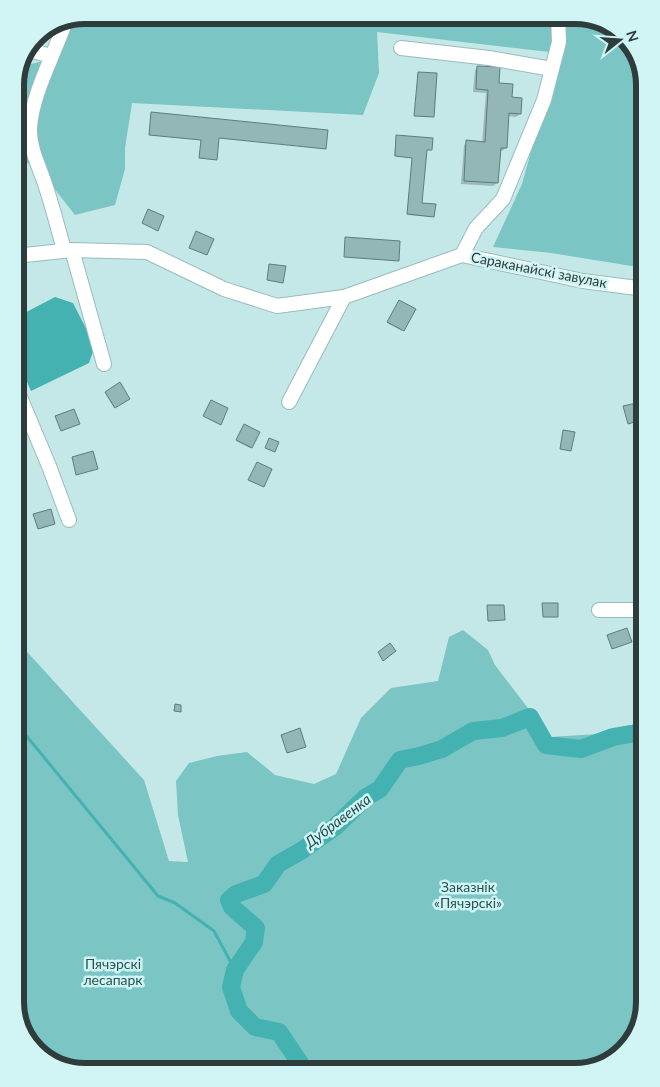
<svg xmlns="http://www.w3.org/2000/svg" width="660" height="1087" viewBox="0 0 660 1087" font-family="Lato,sans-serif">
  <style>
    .green { fill: #7cc5c5 }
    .water { fill: #45b2b2 }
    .shadow { fill: #0003 }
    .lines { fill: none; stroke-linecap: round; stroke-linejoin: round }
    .stream { stroke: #45b2b2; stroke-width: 3 }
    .river { stroke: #45b2b2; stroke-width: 18 }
    .building { fill: #93b7b6; stroke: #5c7d7d }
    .minor-casing { stroke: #99bcbb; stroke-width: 16 }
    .minor { stroke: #fff; stroke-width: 14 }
    .labels { text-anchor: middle; stroke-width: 5; stroke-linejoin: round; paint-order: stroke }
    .street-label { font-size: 14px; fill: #2e3c3c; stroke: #d1f5f4 }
    .park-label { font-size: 14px; fill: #255554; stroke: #d1f5f4 }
    .water-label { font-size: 15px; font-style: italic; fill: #1d4d4d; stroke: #d1f5f4 }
    .rim { fill: none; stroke: #2e3c3c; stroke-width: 6 }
  </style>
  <rect width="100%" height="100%" fill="#c4e8e7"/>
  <g class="green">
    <polygon points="85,15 580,15 614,27 638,54 645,85 645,265 644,268 551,253 493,247 522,184 558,53 377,32 379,73 363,115 132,103 125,148 125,169 115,205 75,215 38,168 15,157 15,81 22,66 57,58 70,21"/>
    <polygon points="463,630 488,650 495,665 550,737 645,731 645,1002 633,1041 606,1065 575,1072 81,1072 46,1060 22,1033 15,1002 15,635 19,643 144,780 169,861 188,862 178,815 176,781 189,763 217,756 247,752 275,775 314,784 336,774 361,718 391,688 438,681 449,637"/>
  </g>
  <polygon class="water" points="55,297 73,303 95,346 89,363 31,391 15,355 15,318"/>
  <g class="shadow">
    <polygon points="478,67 498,84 511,98 520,114 516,117 508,116 506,148 502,151 499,151 497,183 493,186 461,184 464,145 467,142 482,143 486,93 473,92 475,70"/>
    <polygon points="151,114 218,138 216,159 199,158 201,140 149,135"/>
    <polygon points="396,137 431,150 426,150 421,204 433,217 407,215 412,158 394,156"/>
    <polygon points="399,302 414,309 402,331 387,323"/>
    <polygon points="119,384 128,398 114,408 105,393"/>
    <polygon points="243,426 258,433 250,448 236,441"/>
  </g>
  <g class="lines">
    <polyline class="stream" points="15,722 158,896 175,903 214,931 235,970"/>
    <polyline class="river" points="306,1072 279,1032 255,1027 239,1011 231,987 235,970 254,942 256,928 232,907 229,900 236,894 264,884 278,864 301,851 335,827 365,798 380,789 400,760 419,756 442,749 473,731 502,728 530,717 546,745 581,749 613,737 636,733 645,726"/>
  </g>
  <g class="building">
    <polygon points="477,66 500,67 499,83 513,84 512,97 522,98 521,114 509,113 507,148 501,148 498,183 464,181 466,140 485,142 488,90 476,89"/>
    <polygon points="418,72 437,73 434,117 414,116"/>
    <polygon points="151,112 328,130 326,149 219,138 217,160 199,158 201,140 149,135"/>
    <polygon points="396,135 433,138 432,150 427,150 422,203 436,204 434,217 407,214 412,158 395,156"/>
    <polygon points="148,209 164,216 158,231 142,223"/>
    <polygon points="196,231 214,239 207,255 189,248"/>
    <polygon points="345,237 400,241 399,261 344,257"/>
    <polygon points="269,264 286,266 283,283 267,280"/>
    <polygon points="399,300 416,309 404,331 387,322"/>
    <polygon points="120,382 130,399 115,408 105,392"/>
    <polygon points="211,400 228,408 221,425 203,416"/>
    <polygon points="641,402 645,419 628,424 623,406"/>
    <polygon points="74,409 80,424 61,431 55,416"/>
    <polygon points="244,424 260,432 252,448 236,440"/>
    <polygon points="563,430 575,432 571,451 560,449"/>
    <polygon points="269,438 279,442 275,452 265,448"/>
    <polygon points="93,451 98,469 76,475 72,457"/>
    <polygon points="257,462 272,469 264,487 248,480"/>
    <polygon points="51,509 55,524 38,529 33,514"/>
    <polygon points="542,603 558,603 558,617 543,617"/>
    <polygon points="487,605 504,605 505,620 488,621"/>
    <polygon points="627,628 632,642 612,649 607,635"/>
    <polygon points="390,643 396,651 383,661 378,652"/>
    <polygon points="175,704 181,705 181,712 174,711"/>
    <polygon points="300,728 306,747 287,753 281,735"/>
  </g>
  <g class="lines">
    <defs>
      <g id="minor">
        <polyline points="401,48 489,58 552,69"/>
        <polyline points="29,50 51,56"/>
        <path d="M64 250C58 228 52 205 45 184 39 166 29 147 30 128 32 94 54 55 65 23"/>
        <polyline points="72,250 104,364"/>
        <polyline points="462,255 476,228 503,199 544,100 559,42 558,15"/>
        <polyline points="462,255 583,281 645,289"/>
        <polyline points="15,256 72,250 147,252 224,289 277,306 344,297 462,255"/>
        <polyline points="15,385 49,466 69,520"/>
        <polyline points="289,402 344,297"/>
        <polyline points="599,610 645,610"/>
      </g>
    </defs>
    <use href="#minor" class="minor-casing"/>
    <use href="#minor" class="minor"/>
  </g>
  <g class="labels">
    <g class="street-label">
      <text transform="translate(539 270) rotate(11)" y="5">Сараканайскі завулак</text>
    </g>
    <g class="park-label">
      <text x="468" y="892">Заказнік<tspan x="468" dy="16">«Пячэрскі»</tspan></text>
      <text x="113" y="969">Пячэрскі<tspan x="113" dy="16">лесапарк</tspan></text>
    </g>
    <g class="water-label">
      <text transform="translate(338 821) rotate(-37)" y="5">Дубравенка</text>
    </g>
  </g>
  <path d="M0 0H660V1087H0ZM85 24H575A61 61 0 0 1 636 85V1002A61 61 0 0 1 575 1063H85A61 61 0 0 1 24 1002V85A61 61 0 0 1 85 24Z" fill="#d1f5f4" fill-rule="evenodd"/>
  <path class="rim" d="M85 24H575A61 61 0 0 1 636 85V1002A61 61 0 0 1 575 1063H85A61 61 0 0 1 24 1002V85A61 61 0 0 1 85 24Z"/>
  <g transform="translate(620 40) rotate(73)" stroke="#d1f5f4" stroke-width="4" paint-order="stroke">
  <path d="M0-4L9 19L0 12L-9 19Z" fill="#2e3c3c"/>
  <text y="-8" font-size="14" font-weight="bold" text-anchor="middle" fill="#2e3c3c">N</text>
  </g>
</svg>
